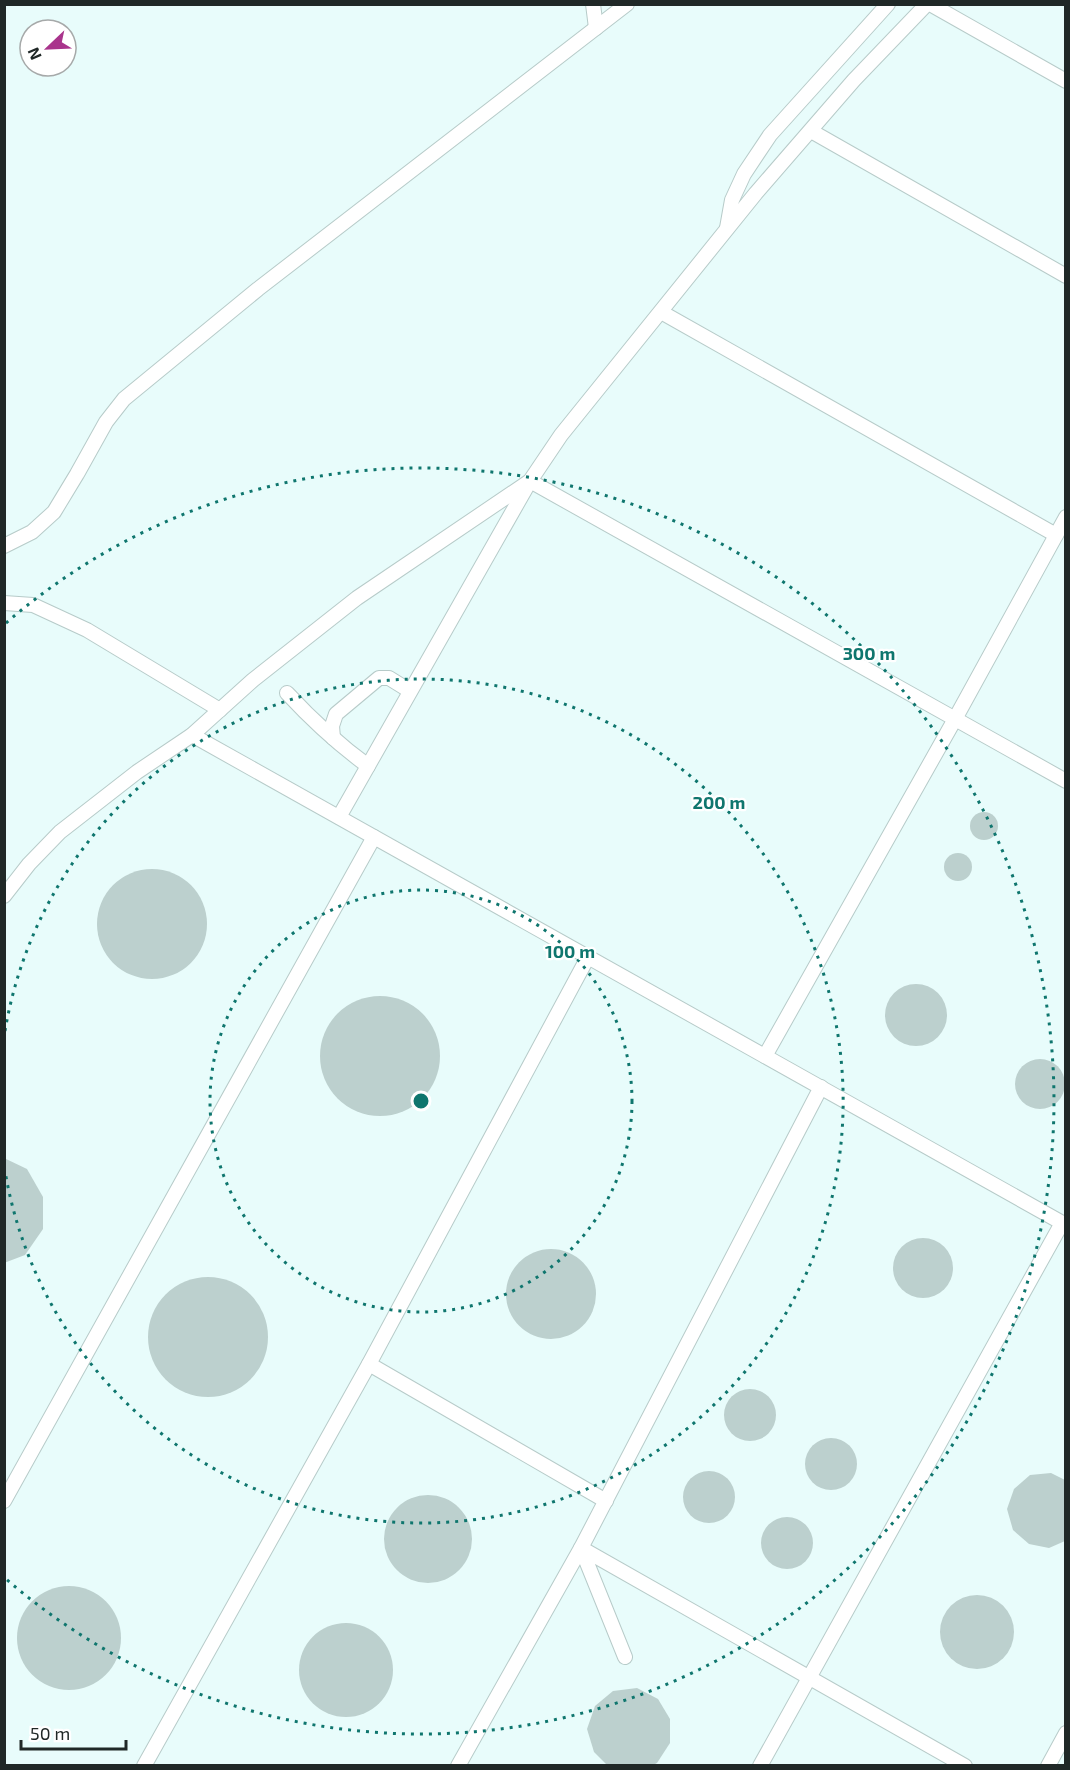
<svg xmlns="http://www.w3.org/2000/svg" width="1070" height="1770" viewBox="0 0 1070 1770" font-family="'Exo 2',sans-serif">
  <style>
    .building { fill: #bcd0ce }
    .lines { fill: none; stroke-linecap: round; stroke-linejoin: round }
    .minor-casing { stroke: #b7cbc9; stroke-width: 16 }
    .minor { stroke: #fff; stroke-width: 14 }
    .ring { fill: none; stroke: #0f766e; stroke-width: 3; stroke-dasharray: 3 6 }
    .centre { fill: #0f766e; stroke: #fff; stroke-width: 3 }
    .ring-label { font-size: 18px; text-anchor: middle; font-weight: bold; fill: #0f766e; stroke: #fff; stroke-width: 4.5; stroke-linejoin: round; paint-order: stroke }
  </style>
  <rect width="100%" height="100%" fill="#e8fcfb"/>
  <g class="building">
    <circle cx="984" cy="826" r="14"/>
    <circle cx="958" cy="867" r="14"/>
    <circle cx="152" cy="924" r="55"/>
    <circle cx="916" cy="1015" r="31"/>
    <circle cx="380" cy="1056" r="60"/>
    <circle cx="1040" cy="1084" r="25"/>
    <polygon points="4,1158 27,1169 43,1197 43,1229 25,1255 4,1263"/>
    <circle cx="923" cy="1268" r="30"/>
    <circle cx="551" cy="1294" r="45"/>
    <circle cx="208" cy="1337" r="60"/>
    <circle cx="750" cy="1415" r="26"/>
    <circle cx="831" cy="1464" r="26"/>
    <circle cx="709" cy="1497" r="26"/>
    <polygon points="1051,1473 1065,1480 1065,1541 1049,1548 1029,1544 1013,1530 1007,1509 1014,1489 1030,1475"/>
    <circle cx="428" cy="1539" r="44"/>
    <circle cx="787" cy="1543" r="26"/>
    <circle cx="69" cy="1638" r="52"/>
    <circle cx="977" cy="1632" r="37"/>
    <circle cx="346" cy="1670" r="47"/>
    <polygon points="637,1688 658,1699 670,1719 670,1743 657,1763 651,1766 608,1766 594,1752 587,1729 595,1706 613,1691"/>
  </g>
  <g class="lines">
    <defs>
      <g id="minor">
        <polyline points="593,4 596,28"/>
        <polyline points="930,4 1066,81"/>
        <polyline points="811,131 1066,276"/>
        <polyline points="727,228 732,200 744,174 770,135 888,4"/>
        <polyline points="661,312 1056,535"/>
        <polyline points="4,546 32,532 54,512 77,474 106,422 124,399 258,289 627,4"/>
        <polyline points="4,603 33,605 87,630 220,710"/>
        <path d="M287 693C312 720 338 744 368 766"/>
        <polyline points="192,735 1066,1225"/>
        <polyline points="333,738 332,726 336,714 379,678 389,678 410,691"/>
        <polyline points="339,817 530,481 1066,781"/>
        <polyline points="4,896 29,864 60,832 137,772 192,735 253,680 357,598 530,481 561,435 756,193 854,80 927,4"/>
        <polyline points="765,1056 955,719 1066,517"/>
        <polyline points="369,1364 606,1501"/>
        <polyline points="4,1501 374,837"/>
        <polyline points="625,1657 581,1548 965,1766"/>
        <polyline points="144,1766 369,1364 588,957"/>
        <polyline points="458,1766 581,1548 821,1087"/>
        <polyline points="760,1766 1062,1223"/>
        <polyline points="1048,1766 1066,1733"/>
      </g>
    </defs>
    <use href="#minor" class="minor-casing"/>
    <use href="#minor" class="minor"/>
  </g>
  <g class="ring">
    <circle cx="421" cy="1101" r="211"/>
    <path d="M5 1031A422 422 0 1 1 5 1171"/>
    <path d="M6 623A633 633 0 1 1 6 1579"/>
  </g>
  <circle cx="421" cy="1101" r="9" class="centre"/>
  <g class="ring-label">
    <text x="869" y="660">300 m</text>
    <text x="719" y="809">200 m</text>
    <text x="570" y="958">100 m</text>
  </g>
  <rect width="1070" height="1770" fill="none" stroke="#202827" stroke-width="12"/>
  <g transform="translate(48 48) rotate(247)"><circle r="28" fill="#ffffff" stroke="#a6a9a9" stroke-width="1.5"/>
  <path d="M0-4.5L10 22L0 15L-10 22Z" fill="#a9348c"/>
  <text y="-9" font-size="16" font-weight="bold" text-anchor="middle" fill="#202827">N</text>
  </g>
  <path d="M21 1740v9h105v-9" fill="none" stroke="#202827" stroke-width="3"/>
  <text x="30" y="1740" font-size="18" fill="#202827" stroke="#ffffff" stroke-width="4.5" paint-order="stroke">50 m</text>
</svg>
